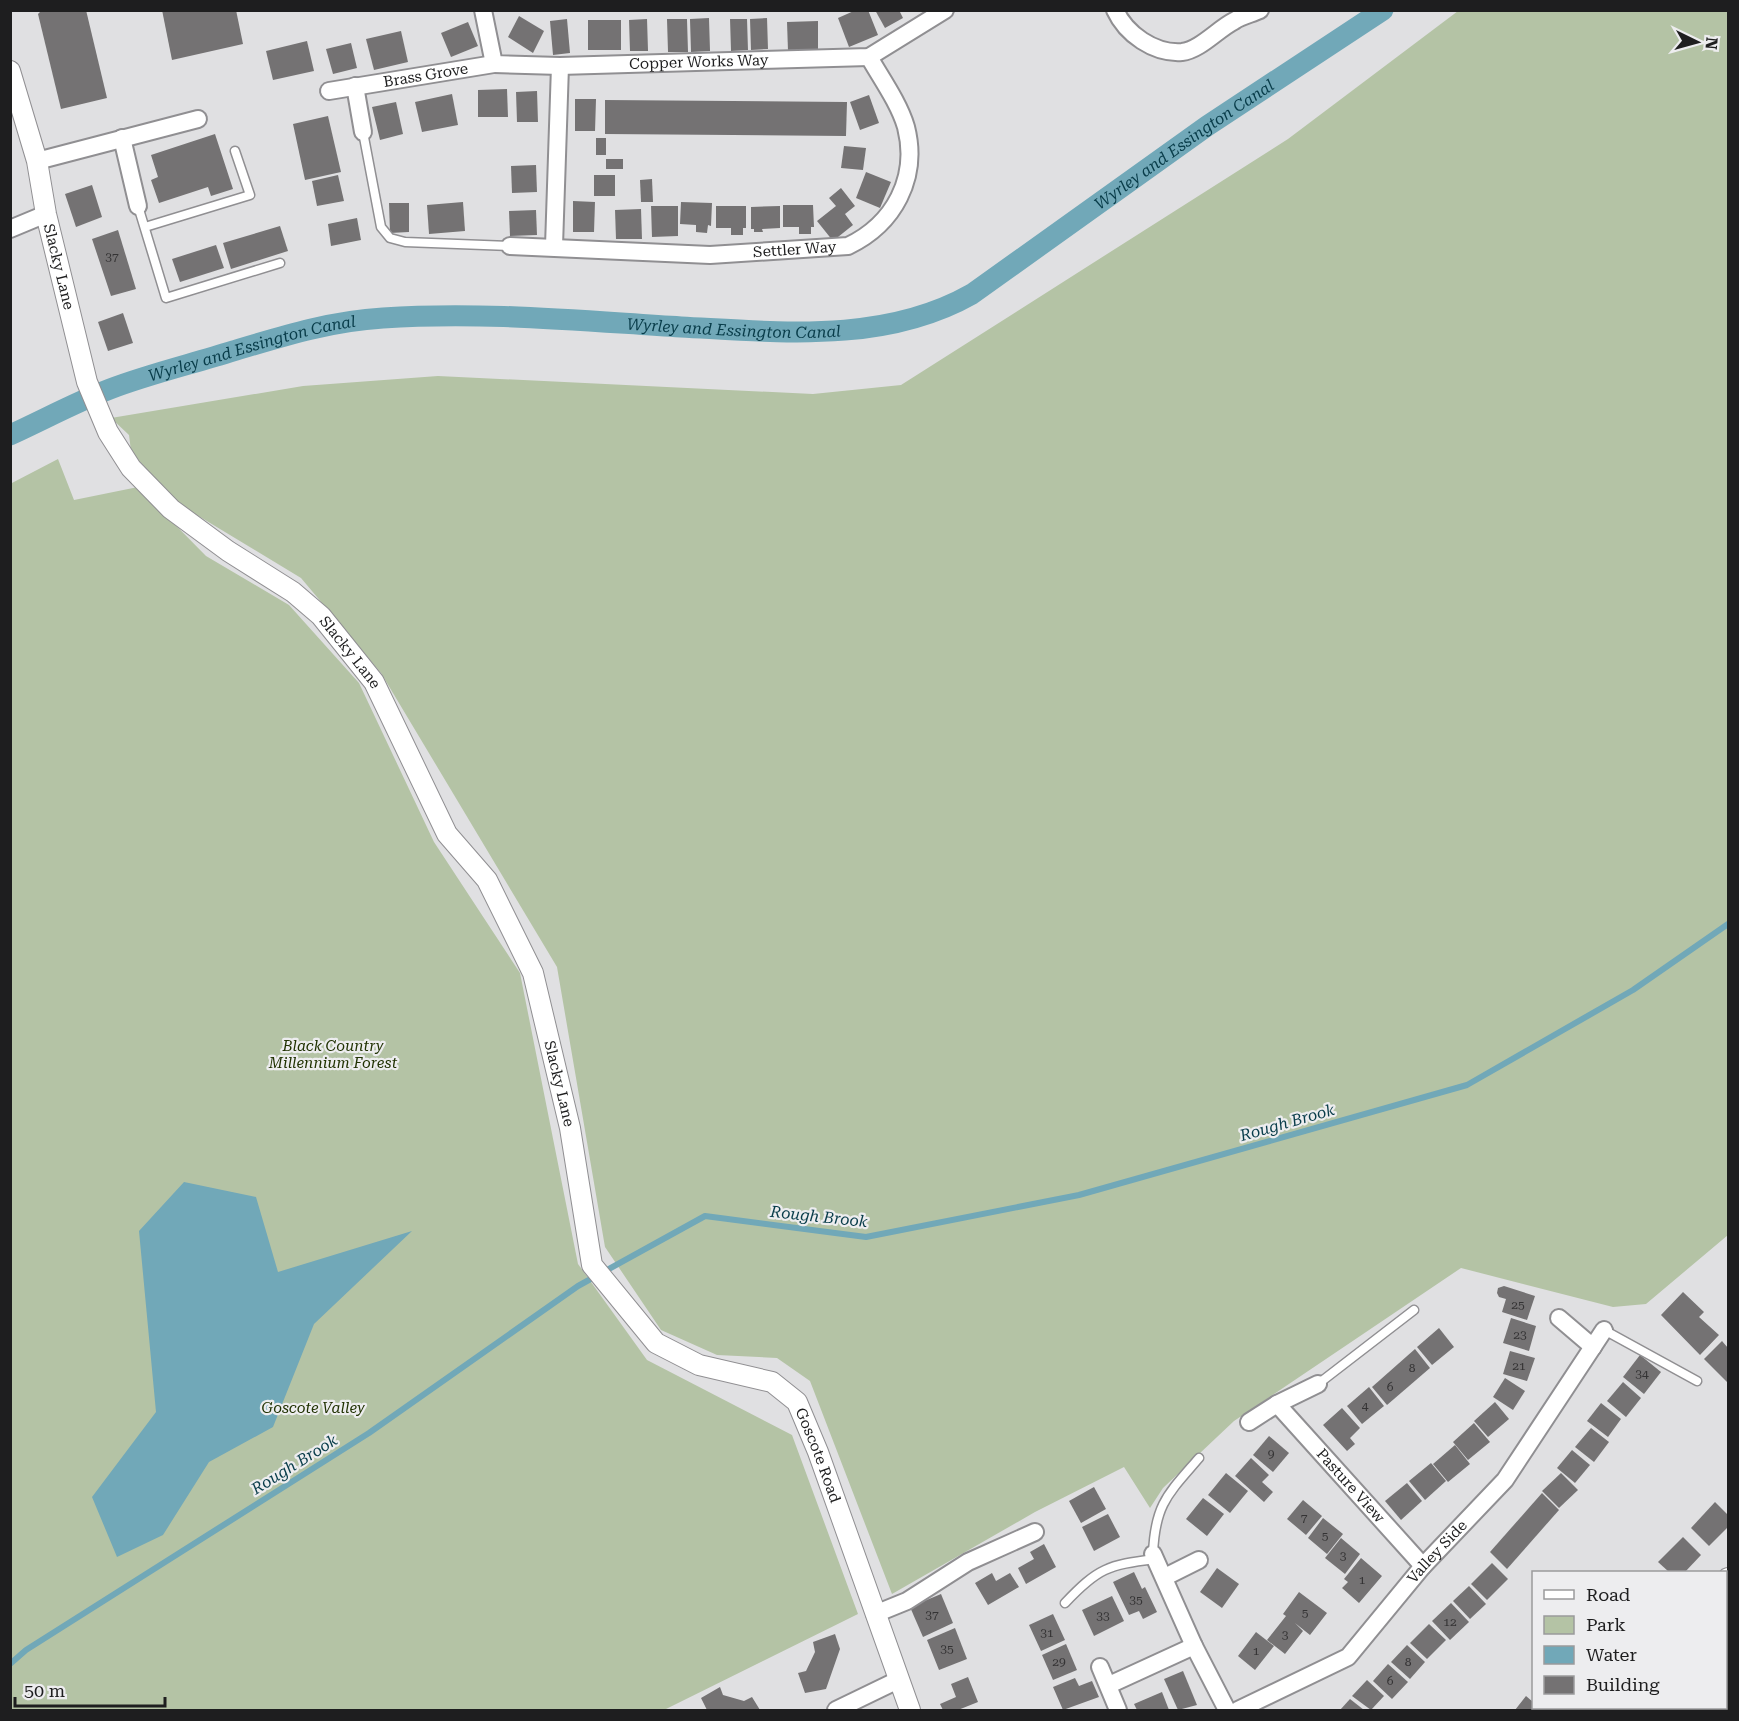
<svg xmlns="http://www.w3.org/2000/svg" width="1739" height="1721" viewBox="0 0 1739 1721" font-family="'Roboto Serif',serif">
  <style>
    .green { fill: #b4c3a5 }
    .water { fill: #71a8b8 }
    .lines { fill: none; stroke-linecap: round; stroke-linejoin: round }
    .stream { stroke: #71a8b8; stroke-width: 6 }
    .canal { stroke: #71a8b8; stroke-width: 21 }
    .building { fill: #747273 }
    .service-casing { stroke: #908f92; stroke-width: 11 }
    .minor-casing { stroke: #908f92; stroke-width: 20 }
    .tertiary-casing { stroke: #908f92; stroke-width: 22 }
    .service { stroke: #fff; stroke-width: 8 }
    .minor { stroke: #fff; stroke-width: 16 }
    .tertiary { stroke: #fff; stroke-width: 20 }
    .labels { text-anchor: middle; stroke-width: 4.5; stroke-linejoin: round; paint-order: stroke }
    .number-label { font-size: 12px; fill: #343334 }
    .street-label { font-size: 15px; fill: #1e1e1f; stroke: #ededef }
    .park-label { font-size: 15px; font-style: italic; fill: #203202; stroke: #ededef }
    .water-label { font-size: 16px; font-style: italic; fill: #083c49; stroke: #ededef }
  </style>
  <rect width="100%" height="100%" fill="#e0e0e2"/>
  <g class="green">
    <polygon points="1458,11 1728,11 1728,1235 1646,1304 1613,1307 1461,1268 1234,1421 1163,1488 1150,1508 1124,1467 1035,1512 892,1594 810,1381 777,1358 717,1355 661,1330 605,1247 557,967 381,673 301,578 172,500 131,451 129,435 111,418 303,386 438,376 813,394 901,385 1288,139"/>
    <polygon points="58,459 74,500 138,487 206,556 289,605 359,683 434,842 520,973 578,1264 647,1360 792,1435 858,1614 664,1710 11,1710 10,484"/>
  </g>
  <polygon class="water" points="184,1182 256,1197 278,1272 412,1231 314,1324 273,1427 209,1462 163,1535 117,1557 92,1497 156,1412 139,1231"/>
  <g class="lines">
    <polyline class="stream" points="10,1664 26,1650 369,1433 578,1286 705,1216 866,1237 1079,1195 1467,1085 1633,990 1728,924"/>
    <path class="canal" id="s1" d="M10 435C43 420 76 402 110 389 149 374 192 364 233 351 283 336 331 321 383 318 482 311 582 321 681 327 779 332 884 344 972 294L1207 126 1383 10"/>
  </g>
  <g class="building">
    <polygon points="42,10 86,10 107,98 61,109 38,14"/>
    <polygon points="162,10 236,10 243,44 172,60"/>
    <polygon points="856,10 868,10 878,35 849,47 838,18"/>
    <polygon points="875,10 899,10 903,18 885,28"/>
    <polygon points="519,16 544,31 533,53 508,37"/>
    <polygon points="709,18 710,51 691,52 690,19"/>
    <polygon points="767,18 768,49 751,50 750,19"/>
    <polygon points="567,19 570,53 553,55 550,21"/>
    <polygon points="647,19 648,51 630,51 629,20"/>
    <polygon points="667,19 687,19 688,52 668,52"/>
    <polygon points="730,19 747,19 748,50 731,51"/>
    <rect x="588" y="20" width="33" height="30"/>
    <polygon points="818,21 818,50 788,51 787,22"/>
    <polygon points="468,22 478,46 451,57 441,33"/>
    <polygon points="401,31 408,62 374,70 366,39"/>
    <polygon points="307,41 314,71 273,80 266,51"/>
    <polygon points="351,43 357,68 333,74 326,49"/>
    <polygon points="507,89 508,117 478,117 478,90"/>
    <polygon points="537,91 538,122 517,122 516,92"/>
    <polygon points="452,94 458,125 422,132 415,102"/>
    <polygon points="869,95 879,123 860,130 850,102"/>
    <polygon points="575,99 596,99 595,131 575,131"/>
    <polygon points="605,100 847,102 846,136 605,134"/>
    <polygon points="396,102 403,134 380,140 372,107"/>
    <polygon points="328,116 341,172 305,180 293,124"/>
    <polygon points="215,134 233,189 211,196 208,187 159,203 151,180 158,177 151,155"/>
    <rect x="596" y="138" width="10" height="17"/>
    <polygon points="844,146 866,148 863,170 841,168"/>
    <rect x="606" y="159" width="17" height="10"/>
    <polygon points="536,165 537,192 512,193 511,166"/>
    <polygon points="866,172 891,182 880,208 856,198"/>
    <polygon points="338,175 344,201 317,206 312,181"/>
    <rect x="594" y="175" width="21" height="21"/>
    <polygon points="652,179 653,202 641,202 640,180"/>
    <polygon points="92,185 102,217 76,227 65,194"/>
    <polygon points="841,188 855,206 845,214 853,225 833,241 817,221 836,206 829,198"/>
    <polygon points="573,201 595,202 594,232 573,232"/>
    <polygon points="463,202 465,231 429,234 427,205"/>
    <polygon points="681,202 712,203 711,226 708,225 707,233 696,232 696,225 680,224"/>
    <polygon points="389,203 409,203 409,232 390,233"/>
    <polygon points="783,205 813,205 814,227 811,227 811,234 799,234 799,227 783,227"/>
    <polygon points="651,206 678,206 678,236 652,237"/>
    <polygon points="716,206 746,206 746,228 743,228 743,235 731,235 731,228 716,228"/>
    <polygon points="780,206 780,228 762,229 763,232 754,232 754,229 751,229 751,207"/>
    <polygon points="641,209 642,239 616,239 615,210"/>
    <polygon points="536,210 537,235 510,236 509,211"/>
    <polygon points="357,218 361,240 331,246 328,224"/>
    <polygon points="280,226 288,251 231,269 223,243"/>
    <polygon points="118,230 136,289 111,296 92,239"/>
    <polygon points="216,245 224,268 180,282 172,259"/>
    <polygon points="123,313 133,343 108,351 98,322"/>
    <polygon points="1504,1286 1535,1296 1527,1320 1502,1312 1506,1299 1499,1297 1497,1293 1498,1288"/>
    <polygon points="1683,1292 1704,1312 1699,1317 1719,1335 1700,1355 1661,1315"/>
    <polygon points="1511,1318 1536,1326 1529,1351 1503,1343"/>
    <polygon points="1439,1328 1454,1347 1432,1365 1417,1347"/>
    <polygon points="1722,1341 1728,1348 1728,1383 1704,1359"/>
    <polygon points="1415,1349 1430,1368 1387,1405 1372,1387"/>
    <polygon points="1510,1351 1535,1358 1527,1381 1503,1374"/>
    <polygon points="1640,1355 1661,1372 1644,1394 1623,1377"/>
    <polygon points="1505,1378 1525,1391 1513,1410 1493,1397"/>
    <polygon points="1623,1382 1641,1398 1626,1417 1607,1401"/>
    <polygon points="1369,1387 1384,1406 1362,1424 1347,1406"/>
    <polygon points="1495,1402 1509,1419 1488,1437 1474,1421"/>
    <polygon points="1601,1403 1621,1419 1608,1437 1587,1421"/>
    <polygon points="1342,1408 1360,1428 1350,1438 1355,1444 1347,1451 1323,1425"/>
    <polygon points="1474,1423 1490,1442 1468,1460 1453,1442"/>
    <polygon points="1591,1428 1609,1442 1594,1462 1575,1447"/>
    <polygon points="1269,1436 1289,1453 1273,1472 1253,1455"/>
    <polygon points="1455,1445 1470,1464 1448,1482 1433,1464"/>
    <polygon points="1572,1450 1590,1465 1575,1483 1557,1468"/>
    <polygon points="1251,1458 1269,1475 1262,1482 1273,1492 1264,1502 1235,1476"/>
    <polygon points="1431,1463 1446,1481 1425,1500 1409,1481"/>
    <polygon points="1226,1473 1248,1491 1230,1513 1208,1495"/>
    <polygon points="1561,1473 1578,1490 1559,1508 1542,1491"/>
    <polygon points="1407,1483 1422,1501 1401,1520 1385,1501"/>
    <polygon points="1094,1487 1106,1509 1081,1523 1069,1501"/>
    <polygon points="1542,1493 1559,1510 1507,1569 1490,1552"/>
    <polygon points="1203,1498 1224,1514 1207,1536 1186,1519"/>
    <polygon points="1303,1500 1322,1516 1306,1535 1287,1519"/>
    <polygon points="1715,1502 1728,1515 1728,1527 1709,1546 1691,1528"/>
    <polygon points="1108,1514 1120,1537 1094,1551 1082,1527"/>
    <polygon points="1323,1518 1343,1534 1327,1554 1308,1538"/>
    <polygon points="1683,1537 1701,1555 1685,1572 1669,1572 1658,1562"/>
    <polygon points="1341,1538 1360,1554 1345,1574 1325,1558"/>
    <polygon points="1044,1544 1056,1567 1026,1584 1018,1568 1034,1559 1030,1552"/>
    <polygon points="1361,1558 1382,1576 1359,1603 1342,1588 1348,1582 1344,1579"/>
    <polygon points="1492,1563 1508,1579 1487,1600 1471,1584"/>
    <polygon points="1217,1568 1239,1584 1222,1608 1200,1592"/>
    <polygon points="1134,1572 1142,1589 1145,1587 1157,1612 1143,1619 1139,1611 1129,1615 1113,1582"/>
    <polygon points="992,1573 996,1581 1010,1573 1019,1587 988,1605 975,1583"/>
    <polygon points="1469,1586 1486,1604 1470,1619 1453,1601"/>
    <polygon points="1299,1592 1327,1613 1310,1635 1295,1623 1303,1631 1285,1654 1267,1640 1286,1616 1283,1614"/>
    <polygon points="941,1594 953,1623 923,1637 910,1607"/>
    <polygon points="1112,1596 1124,1621 1094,1636 1082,1610"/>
    <polygon points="1451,1603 1469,1622 1450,1640 1432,1621"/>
    <polygon points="1053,1614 1065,1640 1041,1651 1029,1625"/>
    <polygon points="1429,1624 1446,1640 1427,1659 1410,1643"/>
    <polygon points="955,1628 967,1659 939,1670 927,1640"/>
    <polygon points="1256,1632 1274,1646 1255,1670 1238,1656"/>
    <polygon points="835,1634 840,1649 826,1689 805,1693 798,1673 806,1671 815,1652 813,1642"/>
    <polygon points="1066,1644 1077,1670 1053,1680 1042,1655"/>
    <polygon points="1407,1645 1425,1662 1410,1679 1391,1662"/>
    <polygon points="1728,1656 1728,1693 1726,1691 1726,1659"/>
    <polygon points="1388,1664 1408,1682 1392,1699 1373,1681"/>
    <polygon points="1183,1671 1197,1705 1178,1710 1164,1679"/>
    <polygon points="968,1677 978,1702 958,1710 943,1710 940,1704 956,1697 951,1684"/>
    <polygon points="1075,1678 1079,1686 1092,1681 1099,1697 1063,1710 1053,1687"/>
    <polygon points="1367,1680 1384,1696 1371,1710 1352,1696"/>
    <polygon points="720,1687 723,1695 744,1701 752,1697 760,1710 707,1710 701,1698"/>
    <polygon points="1162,1692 1169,1710 1137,1710 1134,1704"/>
    <polygon points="1526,1696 1533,1702 1534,1708 1545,1710 1515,1710"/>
    <polygon points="1350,1699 1364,1710 1340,1710"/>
    <polygon points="1726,1704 1728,1710 1697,1710 1700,1708 1726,1708"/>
  </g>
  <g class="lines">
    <defs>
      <g id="service">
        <polyline points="363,132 381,227 390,238 405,242 510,246"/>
        <polyline points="138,206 166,298 280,263"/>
        <polyline points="145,227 250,195 235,151"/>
        <polyline points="1604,1330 1697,1381"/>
        <polyline points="1318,1384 1414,1310"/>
        <path d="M1153 1554C1155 1504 1168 1494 1199 1458"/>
        <path d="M1065 1603C1098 1568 1108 1565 1155 1559"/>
      </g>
      <g id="minor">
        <path id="s2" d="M483 10 494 64 560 66 869 57 945 10"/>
        <path d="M1115 10C1126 34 1154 54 1182 52 1200 50 1218 29 1234 21 1241 16 1251 14 1260 10"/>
        <polyline points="355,86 363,132"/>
        <path id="s3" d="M329 91 494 64"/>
        <polyline points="122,138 138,206"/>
        <polyline points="37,161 198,119"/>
        <polyline points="10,229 46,214"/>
        <path id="s4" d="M510 246 710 255 848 246C894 224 919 178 906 127 899 103 881 78 869 57"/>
        <polyline points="554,246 560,66"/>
        <polyline points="1559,1318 1593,1347"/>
        <path id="s5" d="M1277 1404 1423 1566"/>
        <polyline points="1249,1422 1277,1404 1318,1384"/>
        <polyline points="1153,1554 1194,1646 1227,1710"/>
        <polyline points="1165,1577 1199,1560"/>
        <polyline points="875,1614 907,1601 968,1562 1035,1532"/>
        <polyline points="1100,1667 1118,1710"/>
        <polyline points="1109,1685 1194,1646"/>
        <polyline points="836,1710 898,1680"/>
        <path id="s6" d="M1238 1710 1348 1657 1423 1566 1505 1480 1604 1330"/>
      </g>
      <g id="tertiary">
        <path id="s7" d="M10 71 37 161 46 214 87 382 108 432 131 468 171 509 228 551 293 592 321 616 374 682 447 834 487 880 533 973 570 1128 592 1265 656 1343 699 1365 772 1382 797 1402 818 1452 910 1710"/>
        <polyline points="1726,1581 1728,1578"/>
        <polyline points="1610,1710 1613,1708"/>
      </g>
    </defs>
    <use href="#service" class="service-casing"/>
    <use href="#minor" class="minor-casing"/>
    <use href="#tertiary" class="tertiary-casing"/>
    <use href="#service" class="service"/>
    <use href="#minor" class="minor"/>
    <use href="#tertiary" class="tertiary"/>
  </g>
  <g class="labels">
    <g class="number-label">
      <text x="112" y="261">37</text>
      <text x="1518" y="1309">25</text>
      <text x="1520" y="1339">23</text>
      <text x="1519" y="1370">21</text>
      <text x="1412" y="1372">8</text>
      <text x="1642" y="1378">34</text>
      <text x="1390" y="1391">6</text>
      <text x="1365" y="1410">4</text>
      <text x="1271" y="1458">9</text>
      <text x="1304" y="1522">7</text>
      <text x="1325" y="1540">5</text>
      <text x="1343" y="1560">3</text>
      <text x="1362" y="1584">1</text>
      <text x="1136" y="1604">35</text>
      <text x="1305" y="1617">5</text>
      <text x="932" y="1619">37</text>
      <text x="1103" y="1620">33</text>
      <text x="1450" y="1626">12</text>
      <text x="1047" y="1637">31</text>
      <text x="1285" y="1639">3</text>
      <text x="947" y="1653">35</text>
      <text x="1256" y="1655">1</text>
      <text x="1059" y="1666">29</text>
      <text x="1408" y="1666">8</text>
      <text x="1390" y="1685">6</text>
    </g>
    <g class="street-label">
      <text dy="5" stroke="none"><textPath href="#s2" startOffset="260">Copper Works Way</textPath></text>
      <text dy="5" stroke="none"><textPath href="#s3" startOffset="98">Brass Grove</textPath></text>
      <text dy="5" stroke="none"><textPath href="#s4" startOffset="285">Settler Way</textPath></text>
      <text dy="5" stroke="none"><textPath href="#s7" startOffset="202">Slacky Lane</textPath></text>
      <text dy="5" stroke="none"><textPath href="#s7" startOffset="706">Slacky Lane</textPath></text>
      <text dy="5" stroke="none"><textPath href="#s7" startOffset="1191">Slacky Lane</textPath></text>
      <text dy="5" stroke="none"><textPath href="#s7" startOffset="1689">Goscote Road</textPath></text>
      <text dy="5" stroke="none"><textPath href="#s5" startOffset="110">Pasture View</textPath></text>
      <text dy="5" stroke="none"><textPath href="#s6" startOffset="260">Valley Side</textPath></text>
    </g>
    <g class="park-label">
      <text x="333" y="1051">Black Country<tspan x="333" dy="17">Millennium Forest</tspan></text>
      <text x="313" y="1413">Goscote Valley</text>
    </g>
    <g class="water-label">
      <text dy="6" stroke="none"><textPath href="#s1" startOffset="1248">Wyrley and Essington Canal</textPath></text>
      <text dy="6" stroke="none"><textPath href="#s1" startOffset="744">Wyrley and Essington Canal</textPath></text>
      <text dy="6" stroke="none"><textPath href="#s1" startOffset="258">Wyrley and Essington Canal</textPath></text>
      <text transform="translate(1287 1122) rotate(-16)" y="6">Rough Brook</text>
      <text transform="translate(819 1216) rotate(6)" y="6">Rough Brook</text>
      <text transform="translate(294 1464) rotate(-32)" y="6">Rough Brook</text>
    </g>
  </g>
  <rect width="1739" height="1721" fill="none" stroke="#1e1e1f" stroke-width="24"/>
  <rect x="1532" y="1571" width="195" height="138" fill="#ededef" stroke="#9a9a9c" stroke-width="1.5"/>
  <rect x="1544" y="1590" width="30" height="9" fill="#ffffff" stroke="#9a9a9c" stroke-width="1.5"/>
  <text x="1586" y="1601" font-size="18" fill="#1e1e1f">Road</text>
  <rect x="1544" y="1616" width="30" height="18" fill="#b4c3a5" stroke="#9a9a9c" stroke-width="1.5"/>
  <text x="1586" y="1631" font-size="18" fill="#1e1e1f">Park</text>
  <rect x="1544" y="1646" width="30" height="18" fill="#71a8b8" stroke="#9a9a9c" stroke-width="1.5"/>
  <text x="1586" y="1661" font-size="18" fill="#1e1e1f">Water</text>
  <rect x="1544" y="1676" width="30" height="18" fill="#747273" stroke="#9a9a9c" stroke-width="1.5"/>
  <text x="1586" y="1691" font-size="18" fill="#1e1e1f">Building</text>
  <g transform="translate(1697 42) rotate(95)" stroke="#ededef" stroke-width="4.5" paint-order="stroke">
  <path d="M0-4.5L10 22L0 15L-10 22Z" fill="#1e1e1f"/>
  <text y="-9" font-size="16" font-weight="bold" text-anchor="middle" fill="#1e1e1f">N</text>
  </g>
  <path d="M15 1697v9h150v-9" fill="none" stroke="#1e1e1f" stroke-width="3"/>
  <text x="24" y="1697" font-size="18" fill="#1e1e1f" stroke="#ededef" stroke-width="4.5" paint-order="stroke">50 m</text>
</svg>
